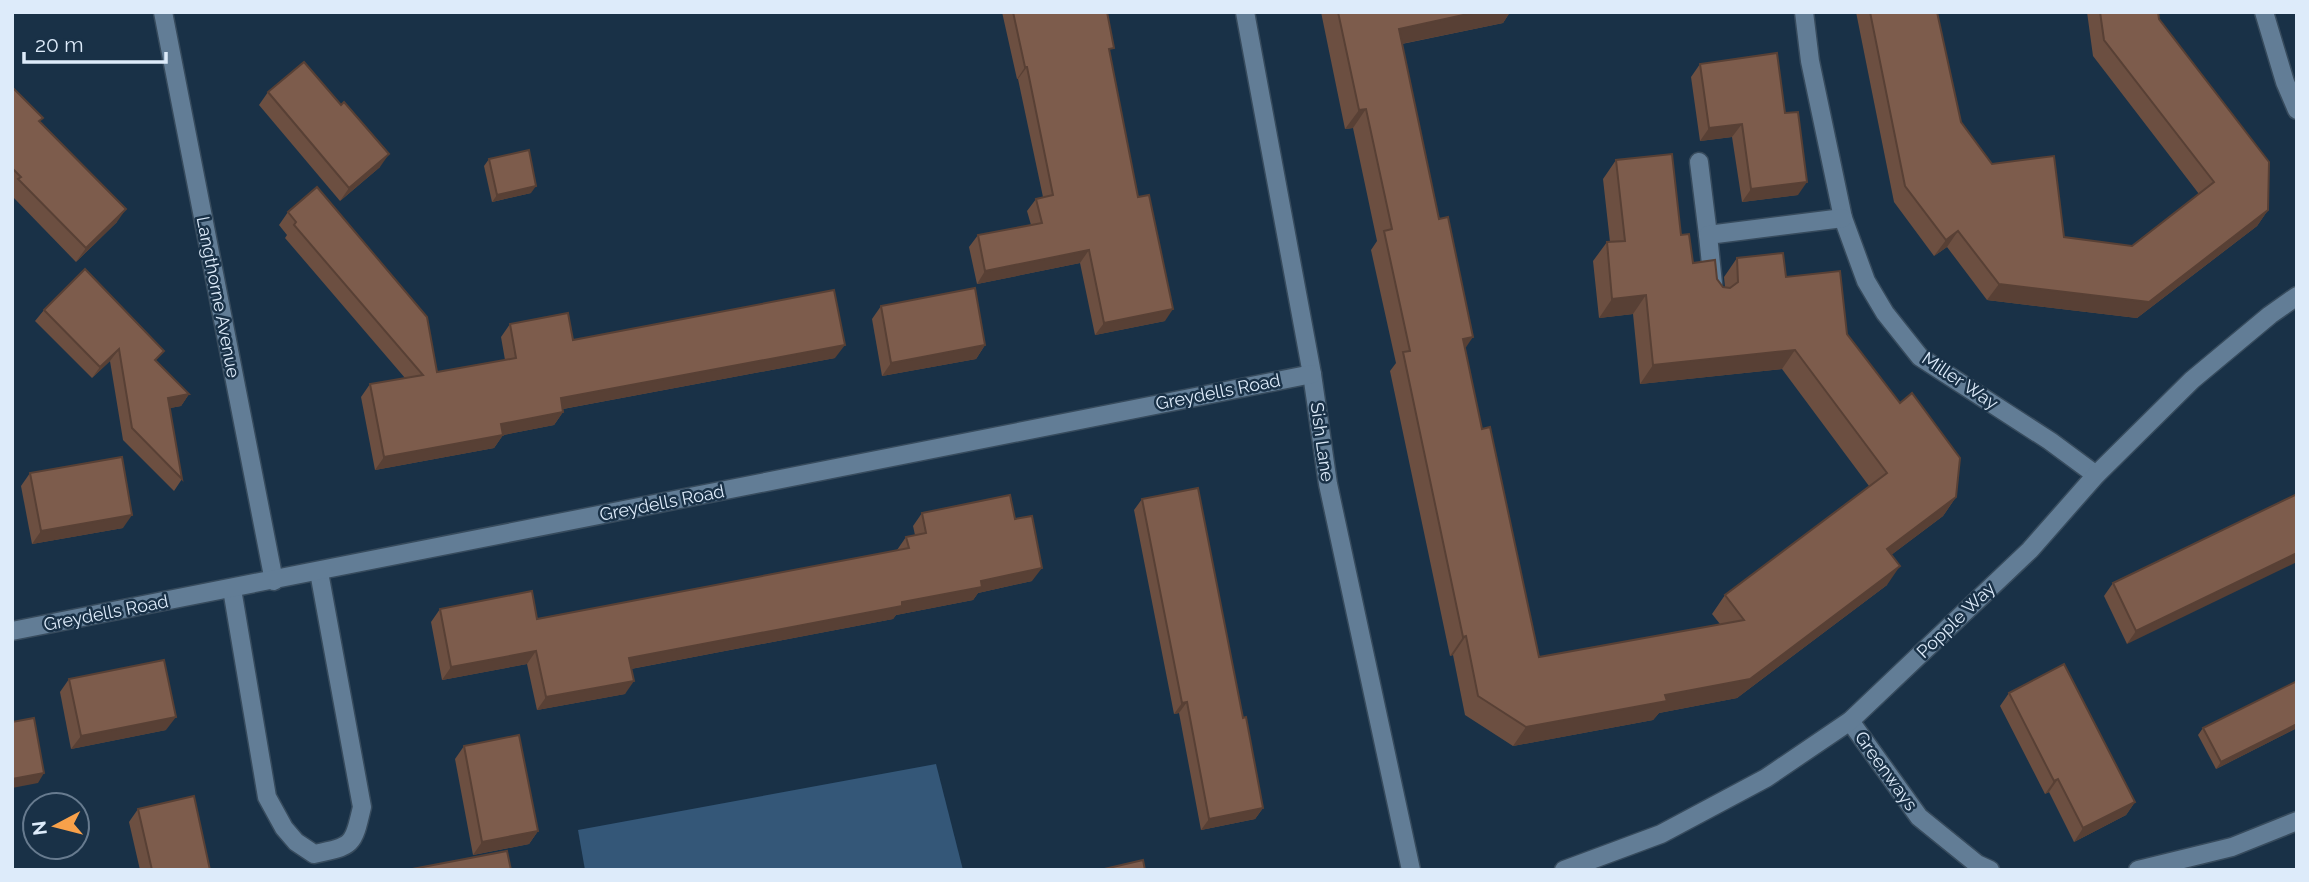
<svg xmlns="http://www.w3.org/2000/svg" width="2309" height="882" viewBox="0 0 2309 882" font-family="Raleway,sans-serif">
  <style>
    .green { fill: #345778 }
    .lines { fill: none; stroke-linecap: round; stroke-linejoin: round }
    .street-casing { stroke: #374b5d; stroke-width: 21 }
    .street { stroke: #627d96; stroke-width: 18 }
    .wall { fill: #6c4f41 }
    .shaded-wall { fill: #584035 }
    .building { fill: #7d5c4c; stroke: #584035; stroke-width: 2 }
    .labels { text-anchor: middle; stroke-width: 5; stroke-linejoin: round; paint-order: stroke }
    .street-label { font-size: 18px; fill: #ddebfa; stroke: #193147 }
  </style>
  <rect width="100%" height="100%" fill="#193147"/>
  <polygon class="green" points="936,764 963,870 585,870 578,830"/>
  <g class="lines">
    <defs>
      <g id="street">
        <polyline points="163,12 274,581"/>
        <polyline points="1245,12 1312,374 1328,484 1411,870"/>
        <polyline points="1804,12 1810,61 1843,218 1866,281 1885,313 1920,357 2050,441 2096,475"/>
        <polyline points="2264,12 2285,82 2297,110"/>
        <polyline points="1699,162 1708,235"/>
        <polyline points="1713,284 1708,235 1843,218"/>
        <path d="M232 589 267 797 284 828 296 842 314 854C353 846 353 846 362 807L319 572"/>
        <polyline points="12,631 1312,374"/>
        <polyline points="1850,721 1919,817 1977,864 1990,870"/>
        <polyline points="1564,870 1661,834 1766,778 1850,721 2030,550 2096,475 2192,380 2270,315 2297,296"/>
        <polyline points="2138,870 2232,847 2297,821"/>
      </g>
    </defs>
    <use href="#street" class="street-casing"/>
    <use href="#street" class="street"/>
  </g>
  <g class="wall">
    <polygon points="1002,12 1107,12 1110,55 1138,197 1165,321 1095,335 1080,263 977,284 969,247 978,235 1031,225 1027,211 1036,199 1043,197 1018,79 1017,79"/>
    <polygon points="1321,12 1510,12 1503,23 1402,44 1482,429 1539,657 1720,624 1712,614 1725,595 1869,486 1782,369 1640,384 1633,314 1599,318 1593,261 1607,242 1610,242 1603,179 1616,160 1681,235 1693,263 1717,279 1723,287 1725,287 1724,277 1737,258 1786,277 1847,334 1956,497 1943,516 1891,555 1887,585 1737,698 1659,713 1653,720 1513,746 1465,715 1453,655 1450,656 1390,371 1396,363 1371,250 1377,241 1353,128 1345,129"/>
    <polygon points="1856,12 1937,12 1961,122 1992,164 2064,237 2132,246 2199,194 2093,56 2087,12 2158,12 2159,19 2268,210 2257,226 2137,318 1987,300 1947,247 1934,256 1894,202"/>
    <polygon points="1700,64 1785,113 1798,195 1742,202 1732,137 1700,141 1691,77"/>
    <polygon points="12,87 117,222 76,262 12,196"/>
    <polygon points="268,92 341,105 380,167 340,201 259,105"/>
    <polygon points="489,159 531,193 492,202 484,166"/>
    <polygon points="288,212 437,372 505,360 501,337 510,324 573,340 835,358 563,409 563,412 554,425 503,435 494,448 375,470 361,397 370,384 405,378 285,238 287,235 279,225"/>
    <polygon points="881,306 985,345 976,359 882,376 872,319"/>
    <polygon points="44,310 157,362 189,394 181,406 170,408 182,479 174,491 123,440 110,361 92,378 35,321"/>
    <polygon points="30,473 123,528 32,544 21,486"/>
    <polygon points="2297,494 2127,644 2104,596 2113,583"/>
    <polygon points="1142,499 1243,718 1263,808 1255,819 1201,830 1179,713 1174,714 1134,510"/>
    <polygon points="922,513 1015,519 1032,581 978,593 973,600 896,615 893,619 631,669 625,694 537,710 527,664 442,680 431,622 440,609 537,619 897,550 906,537 915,535 913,526"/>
    <polygon points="69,679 166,730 71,749 60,692"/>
    <polygon points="2297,681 2297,728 2216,769 2198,735 2203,728"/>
    <polygon points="2009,693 2135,802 2126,815 2074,842 2049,792 2045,794 2000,706"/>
    <polygon points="464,746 538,831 529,844 473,855 455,759"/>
    <polygon points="138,809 210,870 140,870 129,822"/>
  </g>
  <g class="shaded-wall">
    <polygon points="1477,12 1510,12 1503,23 1386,47 1399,29"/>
    <polygon points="1025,67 1027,67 1018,79 1017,79"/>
    <polygon points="1366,109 1353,128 1345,129 1359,110"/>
    <polygon points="1742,124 1732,137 1700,141 1709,128"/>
    <polygon points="389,154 380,167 340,201 349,188"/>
    <polygon points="1807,182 1798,195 1742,202 1751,189"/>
    <polygon points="536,186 531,193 492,202 497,195"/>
    <polygon points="126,209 117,222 76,262 86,248"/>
    <polygon points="2268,210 2257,226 2137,318 1987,300 1999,284"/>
    <polygon points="1958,231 1947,247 1934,256 1946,240"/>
    <polygon points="1089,250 1080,263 977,284 985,271"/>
    <polygon points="1646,295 1633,314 1599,318 1612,299"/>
    <polygon points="1173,309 1165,321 1095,335 1104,323"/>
    <polygon points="1473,337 1460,356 1463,339"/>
    <polygon points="845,345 835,358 552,411 561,398"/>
    <polygon points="985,345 976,359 882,376 891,363"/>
    <polygon points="119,349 110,361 92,378 100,367"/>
    <polygon points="1795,350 1782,369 1640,384 1653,365"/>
    <polygon points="189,394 181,406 160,410 168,398"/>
    <polygon points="563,412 554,425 503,435 494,448 375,470 384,457 501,424"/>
    <polygon points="1956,497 1943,516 1874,568 1887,549"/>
    <polygon points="132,515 123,528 32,544 41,531"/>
    <polygon points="2297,553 2297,562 2127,644 2136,631"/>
    <polygon points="1900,566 1887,585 1737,698 1659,713 1653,720 1513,746 1526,727 1665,695"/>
    <polygon points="1042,568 1032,581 978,593 973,600 896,615 893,619 620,671 629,658 902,602 981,581"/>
    <polygon points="1466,636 1453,655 1450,656 1463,637"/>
    <polygon points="536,651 527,664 442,680 451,667"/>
    <polygon points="634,681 625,694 537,710 546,697"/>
    <polygon points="1187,702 1179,713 1174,714 1182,703"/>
    <polygon points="176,717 166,730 71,749 81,736"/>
    <polygon points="2297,724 2297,728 2216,769 2221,762"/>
    <polygon points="44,773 38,783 12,788 12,779"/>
    <polygon points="2058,779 2049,792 2045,794 2054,781"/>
    <polygon points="2135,802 2126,815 2074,842 2083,828"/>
    <polygon points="1263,808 1255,819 1201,830 1209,819"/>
    <polygon points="538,831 529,844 473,855 482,842"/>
  </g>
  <g class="building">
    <polygon points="1013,12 1107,12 1114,48 1109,49 1138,197 1149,195 1173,309 1104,323 1089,250 985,271 978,235 1042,223 1036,199 1053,195 1027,67 1025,67"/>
    <polygon points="1338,12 1477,12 1399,29 1439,219 1448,217 1473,337 1463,339 1482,429 1490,427 1539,657 1744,620 1725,595 1887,473 1795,350 1653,365 1646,295 1612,299 1607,242 1625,241 1616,160 1672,154 1681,235 1689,234 1693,263 1715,260 1717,279 1723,287 1730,288 1738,282 1737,258 1783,253 1786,277 1840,271 1847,334 1900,403 1912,393 1960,458 1956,497 1887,549 1900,566 1750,679 1665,695 1667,701 1526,727 1478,696 1466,636 1463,637 1403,352 1410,351 1384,231 1392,229 1366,109 1359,110"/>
    <polygon points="1870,12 1937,12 1961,122 1992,164 2054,156 2064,237 2132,246 2214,182 2104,40 2100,12 2158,12 2159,19 2269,162 2268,210 2149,302 1999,284 1958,231 1946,240 1905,186"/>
    <polygon points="1777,53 1785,113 1798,112 1807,182 1751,189 1742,124 1709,128 1700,64"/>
    <polygon points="304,62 341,105 344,102 389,154 349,188 268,92"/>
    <polygon points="12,87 43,118 39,121 126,209 86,248 18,179 21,177 12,168"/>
    <polygon points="529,150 536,186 497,195 489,159"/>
    <polygon points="317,187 427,317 437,372 516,358 510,324 568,313 573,340 834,290 845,345 561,398 563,412 501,424 503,435 384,457 370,384 423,375 294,225 296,222 288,212"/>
    <polygon points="85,269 164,351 155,360 189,394 168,398 182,479 132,428 119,349 100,367 44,310"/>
    <polygon points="975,288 985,345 891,363 881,306"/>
    <polygon points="122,457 132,515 41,531 30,473"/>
    <polygon points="1198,488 1243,718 1246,717 1263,808 1209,819 1187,702 1182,703 1142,499"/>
    <polygon points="2297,494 2297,553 2136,631 2113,583"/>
    <polygon points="1010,495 1015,519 1032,516 1042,568 981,581 982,587 902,602 902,606 629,658 634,681 546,697 536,651 451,667 440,609 532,591 537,619 909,548 906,537 926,533 922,513"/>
    <polygon points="164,660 176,717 81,736 69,679"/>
    <polygon points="2064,664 2135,802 2083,828 2058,779 2054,781 2009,693"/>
    <polygon points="2297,681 2297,724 2221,762 2203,728"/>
    <polygon points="34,718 44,773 12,779 12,722"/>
    <polygon points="519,735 538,831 482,842 464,746"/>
    <polygon points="194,796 210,870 152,870 138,809"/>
    <polygon points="507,851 511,870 407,870"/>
    <polygon points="1143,860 1145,870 1100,870"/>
  </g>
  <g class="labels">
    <g class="street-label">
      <text transform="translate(218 297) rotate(79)" y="6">Langthorne Avenue</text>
      <text transform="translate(1960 381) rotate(34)" y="6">Miller Way</text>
      <text transform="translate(1218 392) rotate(-11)" y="6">Greydells Road</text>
      <text transform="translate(1322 442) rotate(82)" y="6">Sish Lane</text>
      <text transform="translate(662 503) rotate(-11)" y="6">Greydells Road</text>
      <text transform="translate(106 613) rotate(-11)" y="6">Greydells Road</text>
      <text transform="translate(1956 620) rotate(-44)" y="6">Popple Way</text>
      <text transform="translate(1886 771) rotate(54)" y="6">Greenways</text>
    </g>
  </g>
  <rect width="2309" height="882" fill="none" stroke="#ddebfa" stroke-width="28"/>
  <g transform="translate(56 826) rotate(263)"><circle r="33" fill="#193147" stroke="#677b8f" stroke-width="2"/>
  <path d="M0-5L12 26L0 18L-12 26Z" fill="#f8a14a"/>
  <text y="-10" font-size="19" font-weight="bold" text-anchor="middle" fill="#ddebfa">N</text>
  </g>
  <path d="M24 52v10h142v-10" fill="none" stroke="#ddebfa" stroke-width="3.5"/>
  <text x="35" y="52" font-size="21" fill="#ddebfa" stroke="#193147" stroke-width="5" paint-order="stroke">20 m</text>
</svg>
